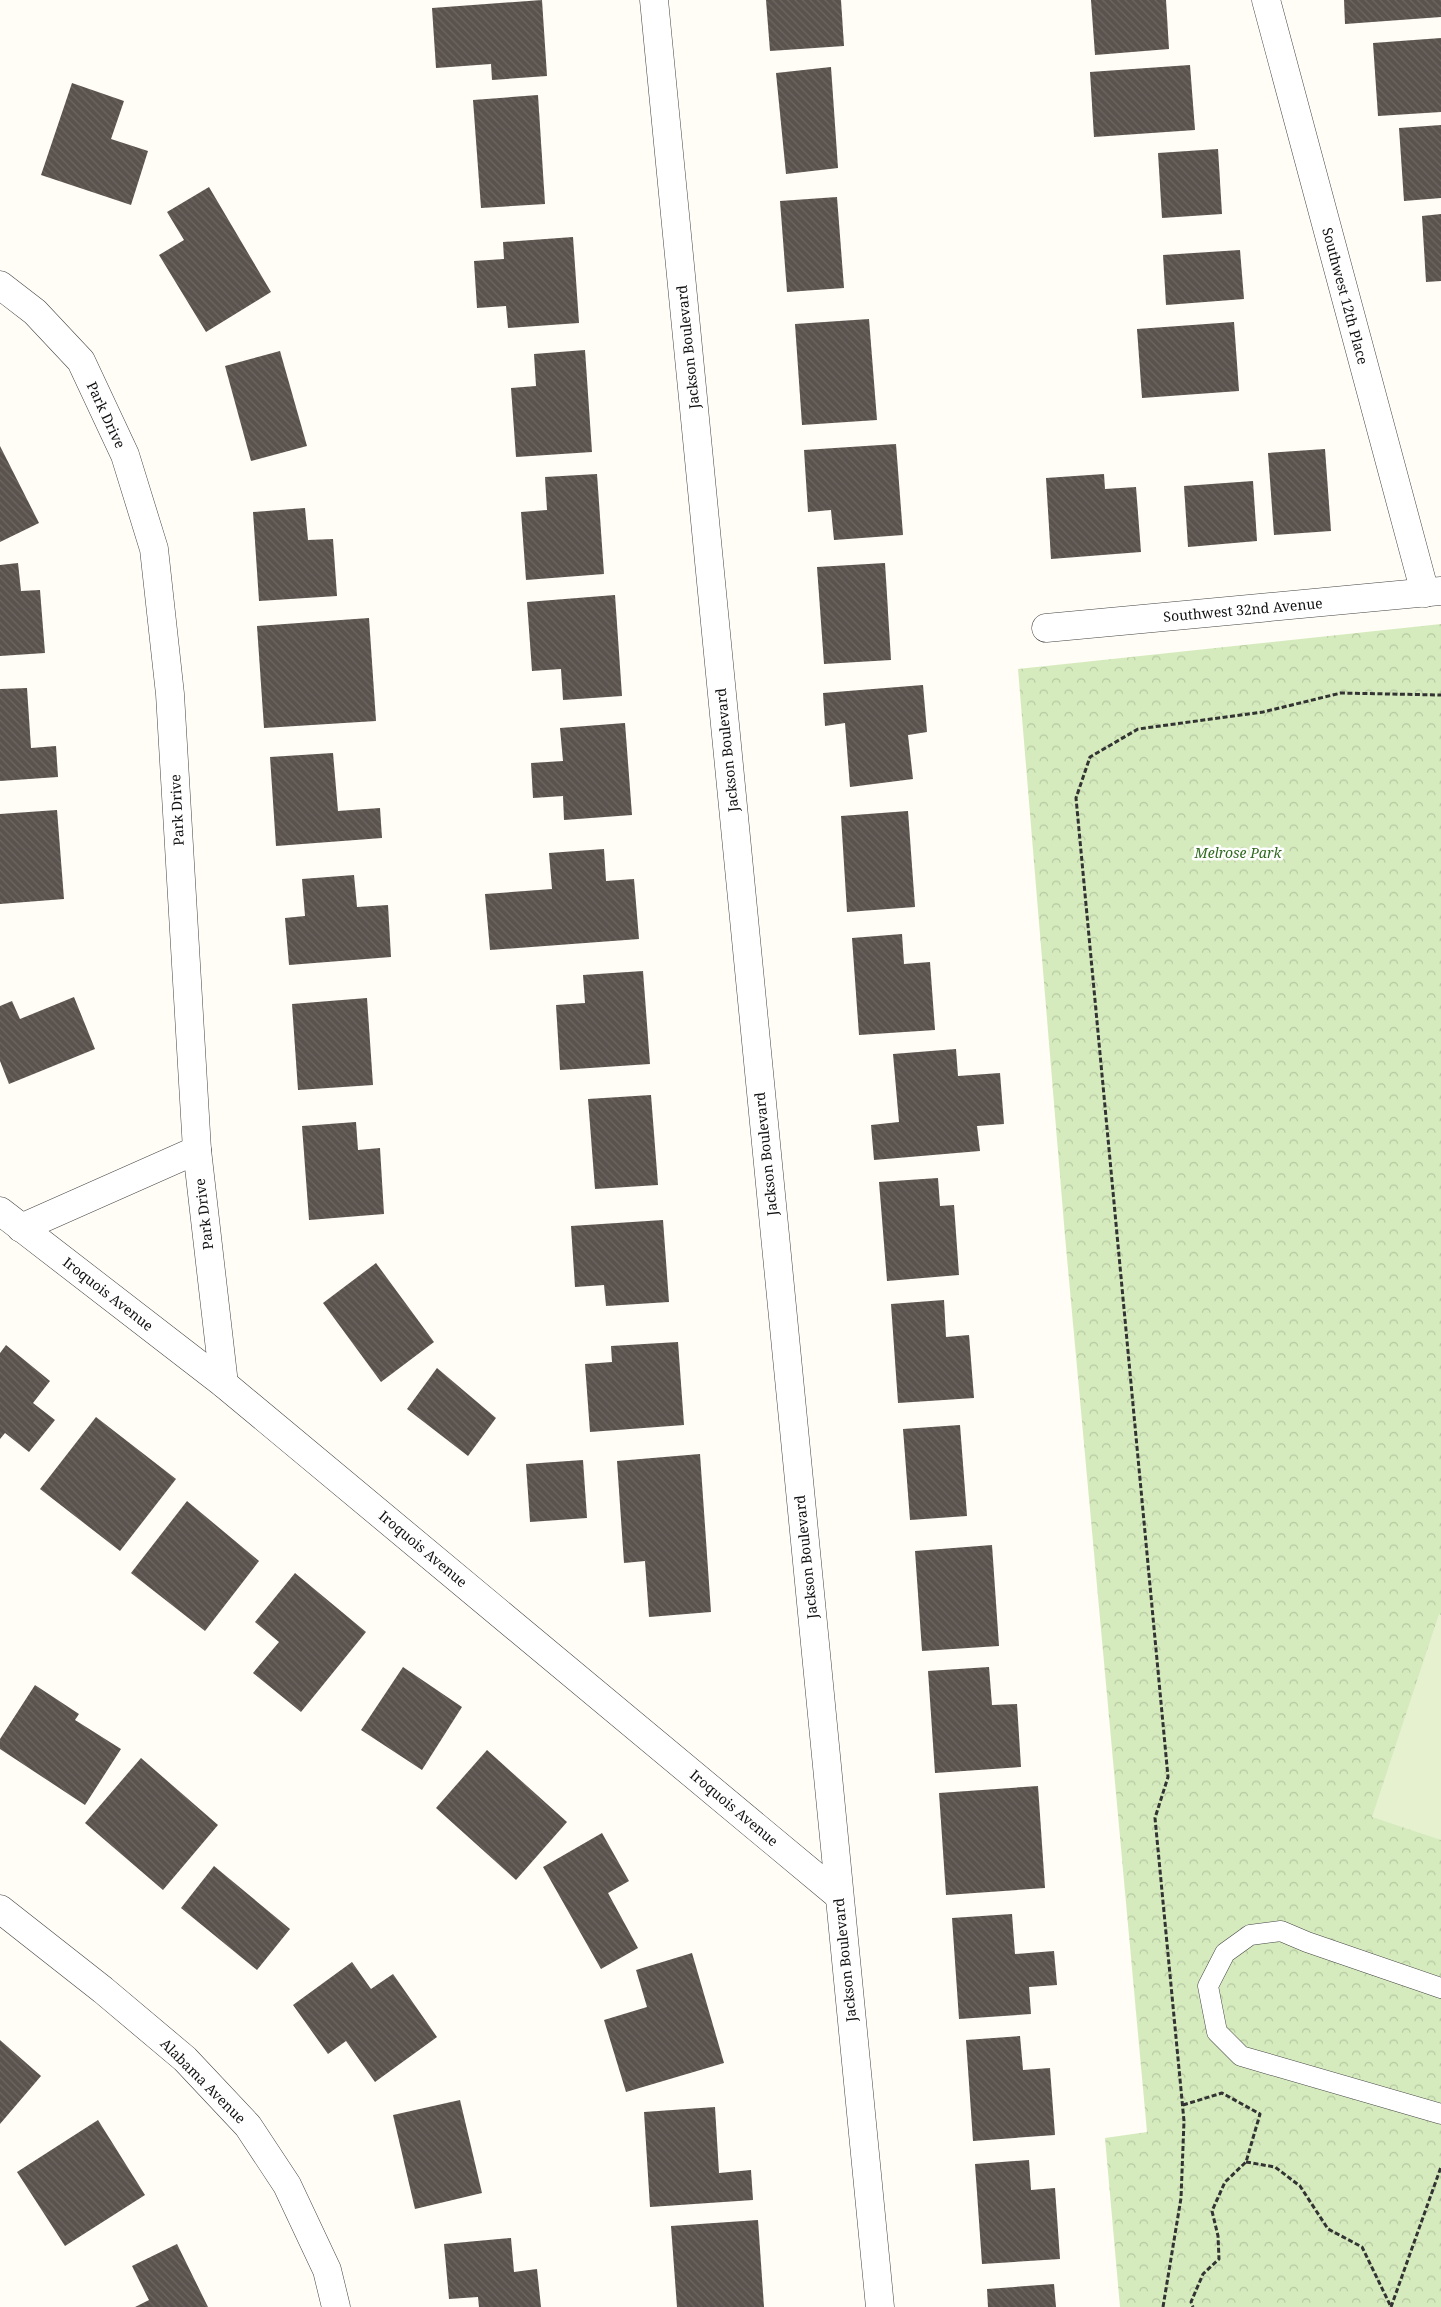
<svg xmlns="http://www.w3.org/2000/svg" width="1441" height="2307" viewBox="0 0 1441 2307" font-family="'Noto Serif',serif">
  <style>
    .park { fill: url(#park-crowns) }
    .pitch { fill: #e6f2cf }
    .building { fill: url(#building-back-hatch) }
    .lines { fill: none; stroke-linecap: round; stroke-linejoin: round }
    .lane-casing { stroke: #444; stroke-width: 21 }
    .street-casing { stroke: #444; stroke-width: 29 }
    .path { stroke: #333; stroke-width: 3; stroke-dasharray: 5 2.5; stroke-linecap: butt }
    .lane { stroke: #fff; stroke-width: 20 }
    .street { stroke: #fff; stroke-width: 28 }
    .labels { text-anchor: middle; stroke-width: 5; stroke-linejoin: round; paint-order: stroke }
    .street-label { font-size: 14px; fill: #111; stroke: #fff }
    .park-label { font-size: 14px; font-style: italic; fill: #2f6b1f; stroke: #fff }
  </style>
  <defs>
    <pattern id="park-crowns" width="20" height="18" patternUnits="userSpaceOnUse" patternTransform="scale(1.25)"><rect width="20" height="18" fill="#d5ebbd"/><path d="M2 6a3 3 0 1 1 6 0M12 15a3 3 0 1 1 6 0" fill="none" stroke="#b6c8a1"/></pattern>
    <pattern id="building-back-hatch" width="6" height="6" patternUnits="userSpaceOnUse" patternTransform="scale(1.25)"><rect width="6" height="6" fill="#5a524d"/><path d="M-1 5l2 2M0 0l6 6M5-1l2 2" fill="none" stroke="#6d6662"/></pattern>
  </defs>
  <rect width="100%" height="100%" fill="#fffdf5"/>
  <polygon class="park" points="1441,624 1441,2307 1120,2307 1105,2138 1147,2132 1065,1236 1018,669"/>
  <polygon class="pitch" points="1439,1614 1441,1615 1441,1840 1372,1817"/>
  <g class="building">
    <polygon points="542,0 547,76 492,80 491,64 436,68 432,8"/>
    <polygon points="766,0 841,0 844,46 770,51"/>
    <polygon points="1091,0 1166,0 1169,49 1095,55"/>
    <polygon points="1344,0 1441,0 1441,17 1345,24"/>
    <polygon points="1441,38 1441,112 1378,116 1373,43"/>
    <polygon points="1190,65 1195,130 1094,137 1090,72"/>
    <polygon points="831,67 838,168 786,174 776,73"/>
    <polygon points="72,83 124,101 111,139 148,151 131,205 41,175"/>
    <polygon points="538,95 545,204 481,208 473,100"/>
    <polygon points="1441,125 1441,198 1404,201 1399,128"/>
    <polygon points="1218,149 1222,214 1162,218 1158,153"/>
    <polygon points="209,187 271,292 206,332 159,255 184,240 167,212"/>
    <polygon points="837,197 844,288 787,292 780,201"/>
    <polygon points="1441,214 1441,281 1426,282 1422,216"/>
    <polygon points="573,237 579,323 508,328 506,306 477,308 474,261 504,259 503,242"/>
    <polygon points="1240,250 1244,299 1166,305 1163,255"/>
    <polygon points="869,319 877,420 802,425 795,324"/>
    <polygon points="1234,322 1239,391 1142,398 1137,329"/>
    <polygon points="585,350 592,452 516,457 511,388 536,386 534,354"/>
    <polygon points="280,351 307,446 251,461 225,366"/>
    <polygon points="896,444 903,535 834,540 831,510 808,512 804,450"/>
    <polygon points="0,446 39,523 0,542"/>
    <polygon points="1325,449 1331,531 1274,535 1268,453"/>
    <polygon points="597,474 604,574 526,580 521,512 547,510 545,477"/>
    <polygon points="1104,474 1105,489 1136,487 1141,552 1051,559 1046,478"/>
    <polygon points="1253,481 1257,541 1188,547 1184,486"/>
    <polygon points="305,508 308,540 333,539 337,596 259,601 253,512"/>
    <polygon points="18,563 21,591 40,590 45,653 0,656 0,565"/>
    <polygon points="885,563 891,660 824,664 817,567"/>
    <polygon points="615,595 622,696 563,700 561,669 532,671 527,602"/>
    <polygon points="369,618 376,721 264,728 257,626"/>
    <polygon points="923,685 927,732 908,735 913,779 850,787 845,723 825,726 823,693"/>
    <polygon points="27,688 31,748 56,746 58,777 0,781 0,689"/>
    <polygon points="625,723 632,815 564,820 563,796 533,798 531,763 563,761 560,728"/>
    <polygon points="333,753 338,811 380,808 382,838 276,846 270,757"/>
    <polygon points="57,810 64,899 0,904 0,814"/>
    <polygon points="908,811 915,907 847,912 841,816"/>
    <polygon points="604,849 606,881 634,879 639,939 490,950 485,894 552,889 549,853"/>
    <polygon points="354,875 357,907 388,905 391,957 289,965 285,918 305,916 302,879"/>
    <polygon points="902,934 904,964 930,962 935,1030 859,1035 852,938"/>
    <polygon points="643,971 650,1064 560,1070 556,1005 585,1003 583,975"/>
    <polygon points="74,997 95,1049 9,1084 0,1061 0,1006 12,1001 20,1019"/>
    <polygon points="367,998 373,1085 298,1090 292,1004"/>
    <polygon points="956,1049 958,1076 1000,1073 1004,1124 977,1126 980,1151 874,1160 871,1125 899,1122 893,1054"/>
    <polygon points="651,1095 658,1185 595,1189 588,1099"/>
    <polygon points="356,1122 358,1150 380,1148 384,1214 309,1220 302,1126"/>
    <polygon points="938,1178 940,1206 954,1205 959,1275 887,1281 879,1182"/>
    <polygon points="663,1220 669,1302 606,1306 604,1285 575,1287 571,1226"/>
    <polygon points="376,1263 434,1342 381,1382 323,1303"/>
    <polygon points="944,1300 946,1337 969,1335 974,1398 898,1403 891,1304"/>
    <polygon points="678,1342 684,1425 590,1432 585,1364 612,1362 611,1346"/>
    <polygon points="6,1345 50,1381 33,1403 55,1420 29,1452 5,1433 0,1439 0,1353"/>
    <polygon points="437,1368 496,1418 468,1456 407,1409"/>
    <polygon points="96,1417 176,1479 120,1551 40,1489"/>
    <polygon points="960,1425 967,1516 910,1520 903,1429"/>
    <polygon points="700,1454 711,1612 649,1617 645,1561 624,1563 617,1461"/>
    <polygon points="583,1460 587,1518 530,1522 526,1464"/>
    <polygon points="187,1501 259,1561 205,1631 131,1573"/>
    <polygon points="992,1545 999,1646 922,1651 915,1551"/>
    <polygon points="295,1573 366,1632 301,1712 253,1673 279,1642 255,1622"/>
    <polygon points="403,1667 462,1707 422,1770 361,1730"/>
    <polygon points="989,1667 992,1705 1017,1704 1021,1767 935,1773 928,1671"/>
    <polygon points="35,1685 79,1714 75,1720 121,1749 85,1805 0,1749 0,1739"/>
    <polygon points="487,1750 567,1822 516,1880 436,1808"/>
    <polygon points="141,1758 218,1825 163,1890 85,1823"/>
    <polygon points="1038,1786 1045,1888 946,1895 939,1793"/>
    <polygon points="602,1833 629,1881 608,1893 638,1948 601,1969 543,1867"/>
    <polygon points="214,1866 290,1929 257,1970 181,1908"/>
    <polygon points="1012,1914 1015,1954 1054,1951 1057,1985 1029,1987 1031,2014 959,2019 952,1918"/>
    <polygon points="692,1953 724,2063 626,2092 604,2020 647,2007 636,1970"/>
    <polygon points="352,1962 371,1989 393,1974 437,2037 375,2082 346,2041 328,2054 293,2005"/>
    <polygon points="1020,2036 1023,2070 1050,2068 1055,2135 973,2141 966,2040"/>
    <polygon points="0,2040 41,2076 0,2124"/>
    <polygon points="460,2100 482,2193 415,2209 393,2115"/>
    <polygon points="715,2107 719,2173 751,2170 753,2200 650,2207 644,2112"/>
    <polygon points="98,2120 145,2195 65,2246 17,2172"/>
    <polygon points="1029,2160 1031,2190 1055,2188 1060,2259 982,2264 975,2164"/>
    <polygon points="758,2220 764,2307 677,2307 671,2226"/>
    <polygon points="511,2238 514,2272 537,2269 541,2307 479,2307 478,2297 449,2299 444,2244"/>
    <polygon points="177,2244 208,2307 135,2307 149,2300 132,2266"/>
    <polygon points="1054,2284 1056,2307 988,2307 987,2289"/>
  </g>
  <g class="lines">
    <defs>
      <polyline id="lane" points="1441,1988 1307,1942 1281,1931 1250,1935 1225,1953 1208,1986 1217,2032 1241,2056 1441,2114"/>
      <g id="street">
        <polyline points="654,0 880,2307"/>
        <polyline points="1266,0 1425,593"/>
        <polyline points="0,285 35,312 81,361 125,455 154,549 170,694 197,1150 224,1384"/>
        <polyline points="1046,628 1441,591"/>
        <polyline points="0,1211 224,1384 838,1895"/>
        <polyline points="21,1228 197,1150"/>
        <polyline points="0,1909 103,1990 185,2059 248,2126 287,2185 327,2270 336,2307"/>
      </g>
    </defs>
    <use href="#lane" class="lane-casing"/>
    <use href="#street" class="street-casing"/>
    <g class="path">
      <polyline points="1183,2105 1222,2093 1260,2114 1246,2162 1225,2182 1212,2211 1218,2236 1219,2259 1203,2274 1191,2302 1193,2307"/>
      <polyline points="1246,2162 1275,2167 1300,2186 1328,2229 1362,2247 1391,2307"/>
      <polyline points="1163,2307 1181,2198 1184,2121 1155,1818 1168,1777 1076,798 1090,757 1138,729 1263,712 1341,693 1441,695"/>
      <polyline points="1391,2307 1441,2167"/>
    </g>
    <use href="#lane" class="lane"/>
    <use href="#street" class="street"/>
  </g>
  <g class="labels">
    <g class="street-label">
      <text transform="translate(1345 296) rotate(75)" y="5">Southwest 12th Place</text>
      <text transform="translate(688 347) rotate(-96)" y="5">Jackson Boulevard</text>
      <text transform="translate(106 415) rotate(65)" y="5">Park Drive</text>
      <text transform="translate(1243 610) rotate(-5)" y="5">Southwest 32nd Avenue</text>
      <text transform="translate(727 750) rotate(-96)" y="5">Jackson Boulevard</text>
      <text transform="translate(177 810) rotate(-93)" y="5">Park Drive</text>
      <text transform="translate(766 1154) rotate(-96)" y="5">Jackson Boulevard</text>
      <text transform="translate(204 1214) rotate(-97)" y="5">Park Drive</text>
      <text transform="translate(108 1294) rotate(38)" y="5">Iroquois Avenue</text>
      <text transform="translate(423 1549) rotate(40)" y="5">Iroquois Avenue</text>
      <text transform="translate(806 1557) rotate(-96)" y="5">Jackson Boulevard</text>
      <text transform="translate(734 1808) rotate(40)" y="5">Iroquois Avenue</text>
      <text transform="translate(845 1960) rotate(-96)" y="5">Jackson Boulevard</text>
      <text transform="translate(203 2081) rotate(45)" y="5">Alabama Avenue</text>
    </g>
    <g class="park-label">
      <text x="1238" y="858">Melrose Park</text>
    </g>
  </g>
</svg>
